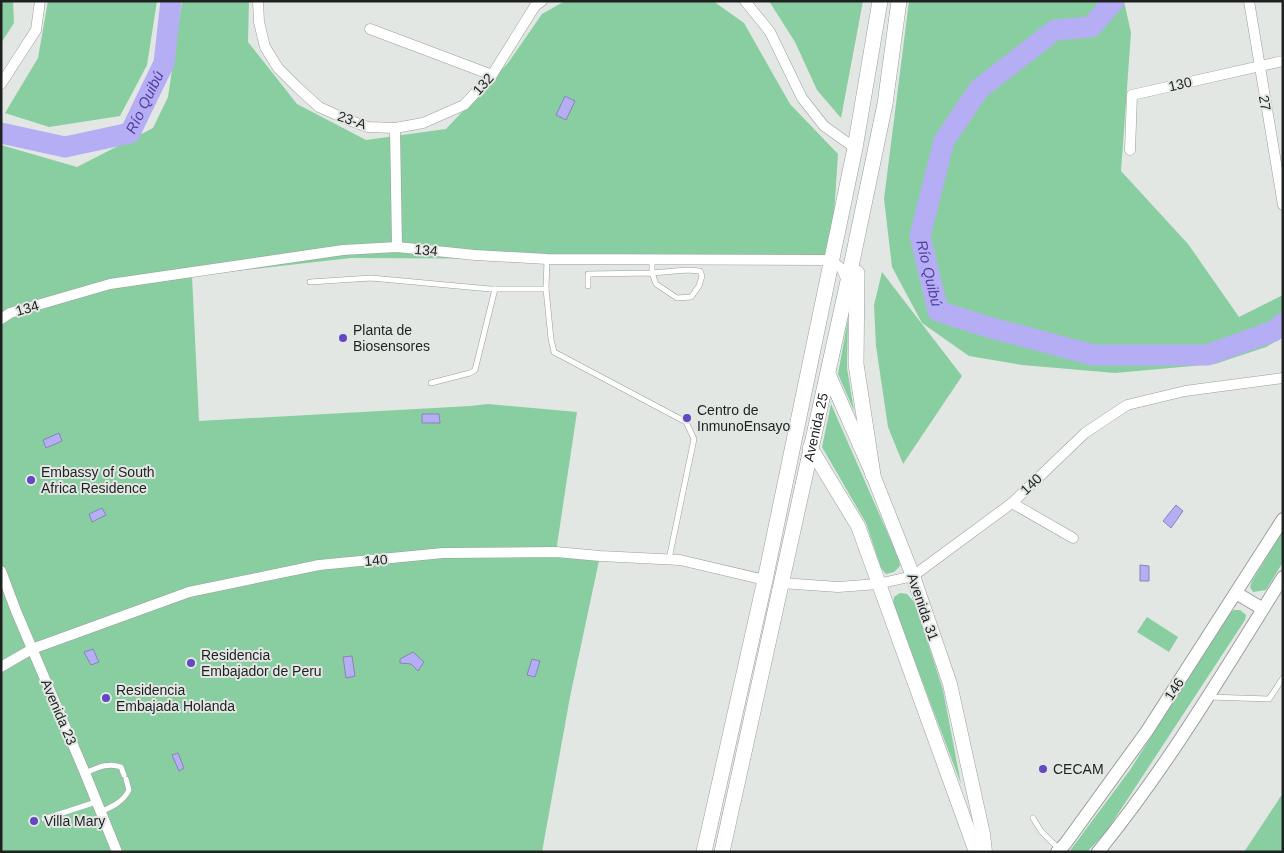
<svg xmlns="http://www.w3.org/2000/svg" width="1284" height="853" viewBox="0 0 1284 853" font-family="Arial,sans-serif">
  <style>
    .green { fill: #88cea1 }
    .water { fill: #b5aef4; stroke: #8884b4 }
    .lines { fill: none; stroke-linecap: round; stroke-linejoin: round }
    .river { stroke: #b5aef4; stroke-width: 21 }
    .service-casing { stroke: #9a9e9b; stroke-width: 6 }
    .minor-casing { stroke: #9a9e9b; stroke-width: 11 }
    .tertiary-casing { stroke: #9a9e9b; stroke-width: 14 }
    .secondary-casing { stroke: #9a9e9b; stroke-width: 15 }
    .primary-casing { stroke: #9a9e9b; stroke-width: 16 }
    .service { stroke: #fff; stroke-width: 5 }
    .minor { stroke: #fff; stroke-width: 10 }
    .tertiary { stroke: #fff; stroke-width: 12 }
    .secondary { stroke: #fff; stroke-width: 14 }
    .primary { stroke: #fff; stroke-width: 15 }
    .poi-dot { fill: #6348c1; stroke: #e2e7e4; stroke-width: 2 }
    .labels { text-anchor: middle; stroke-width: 4; stroke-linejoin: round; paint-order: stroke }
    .street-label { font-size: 14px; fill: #1f2120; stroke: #e2e7e4 }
    .poi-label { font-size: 14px; fill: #1f2120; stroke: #e2e7e4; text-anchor: start }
    .water-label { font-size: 15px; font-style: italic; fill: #533ea1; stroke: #e2e7e4 }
  </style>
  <rect width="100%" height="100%" fill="#e2e7e4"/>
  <g class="green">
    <polygon points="1,1 13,1 14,23 1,43"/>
    <polygon points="48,1 157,1 147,65 120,116 49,127 5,113 38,58"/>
    <polygon points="182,1 249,1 248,42 297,104 366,140 446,129 508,63 542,14 565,1 713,1 744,23 790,104 838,154 831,260 351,258 192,276 199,421 470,406 488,404 577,412 556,552 600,556 570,697 542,852 1,852 1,145 77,167 153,128 168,97"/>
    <polygon points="769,1 863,1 841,118 817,90 795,42"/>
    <polygon points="909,1 1124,1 1131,33 1121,171 1188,244 1239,317 1283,295 1283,337 1266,347 1215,364 1115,373 1022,365 969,356 922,323 892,267 884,199"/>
    <polygon points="882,272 962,376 903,464 888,427 876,346 874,305"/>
    <polygon points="848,319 847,368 854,411 838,374"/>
    <polygon points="831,404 899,559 900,566 894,572 886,574 881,568 866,523 822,447"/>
    <polygon points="1283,531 1283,562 1266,590 1253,592 1250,587 1252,581"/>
    <polygon points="900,593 907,594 915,603 943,690 961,784 893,604 894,597"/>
    <polygon points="1234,610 1240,610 1246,615 1245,620 1106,832 1087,852 1069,852 1130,770 1230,613"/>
    <polygon points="1147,617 1178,637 1169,652 1137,632"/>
    <polygon points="1283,793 1283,852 1244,852"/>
  </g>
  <g class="water">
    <polygon points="565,96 575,101 566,120 556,115"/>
    <polygon points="422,414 439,414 440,423 422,423"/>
    <polygon points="59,433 62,441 46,448 43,440"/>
    <polygon points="1176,505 1183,511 1171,528 1163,521"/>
    <polygon points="102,508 106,515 92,522 89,514"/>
    <polygon points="1140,565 1149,566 1149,581 1140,581"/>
    <polygon points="93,649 99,662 91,665 84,652"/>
    <polygon points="413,652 424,662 418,671 411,664 400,663 400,659"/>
    <polygon points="352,656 355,676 346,678 343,657"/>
    <polygon points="532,659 540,661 535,677 527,675"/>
    <polygon points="178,753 184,768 179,771 172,755"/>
  </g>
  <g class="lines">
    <g class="river">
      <path id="s1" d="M1114 1 1091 27 1055 30 979 89 944 141 920 236 938 311 988 327 1093 355H1207L1274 331 1283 323"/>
      <path id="s2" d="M1 133 65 147 130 133 164 63 171 1"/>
    </g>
    <defs>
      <g id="service">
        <polyline points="310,282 371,278 490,289 546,289 547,259"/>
        <polyline points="588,286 588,274 652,273 687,270 700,271 702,276 699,286 691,297 677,298 656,284 652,273 652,259"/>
        <polyline points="546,289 551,339 554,352 686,422 694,439 669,559"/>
        <polyline points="431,383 470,373 475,370 495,289"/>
        <polyline points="1209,697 1269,699 1283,678"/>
        <path d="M85 773C97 768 108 762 121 767L124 775"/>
        <path d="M100 812C112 807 123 802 129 790L126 779"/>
        <polyline points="1033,818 1041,831 1059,849"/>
        <polyline points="44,819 96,802"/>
      </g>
      <g id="minor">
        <polyline points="258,1 259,22 265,47 278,68 297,87 319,107 348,120 368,127 395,128 423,123 464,105 492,75 535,6 542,1"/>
        <polyline points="745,1 770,32 802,98 824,126 855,148"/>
        <polyline points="1249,1 1283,205"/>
        <polyline points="370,29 492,75"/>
        <polyline points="1,84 36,30 40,1"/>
        <polyline points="395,128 397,247"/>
        <polyline points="1130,150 1132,95 1283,61"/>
        <polyline points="1,319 10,313 110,284 343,250 397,247 475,255 547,259 831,260 842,269 847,281"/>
        <polyline points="1012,503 1073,538"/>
        <polyline points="1,571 16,611 85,773 117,852"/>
        <polyline points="781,583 838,587 878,584 913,576 1012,503 1085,433 1127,405 1185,391 1283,378"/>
        <polyline points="1,667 32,649 189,592 319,565 443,553 556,552 600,556 680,560 765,580"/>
      </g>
      <g id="tertiary">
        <polyline points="1236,593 1263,609"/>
        <polyline points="1057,852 1065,844 1147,731 1283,519"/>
        <path d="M1098 852C1168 766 1224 671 1283 577"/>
      </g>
      <g id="secondary">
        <polyline points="828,373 873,475 913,576 950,684 983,834 985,852"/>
        <polyline points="810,447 858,526 976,852"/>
      </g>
      <g id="primary">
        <polyline points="857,273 856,364 873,475"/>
        <polyline points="704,852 765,580 855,148 880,1"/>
        <path id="s3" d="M722 852 848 281 885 104 899 1"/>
      </g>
    </defs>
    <use href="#service" class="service-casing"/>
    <use href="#minor" class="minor-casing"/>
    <use href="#tertiary" class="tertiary-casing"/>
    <use href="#secondary" class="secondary-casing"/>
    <use href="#primary" class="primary-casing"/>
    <use href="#service" class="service"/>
    <use href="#minor" class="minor"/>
    <use href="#tertiary" class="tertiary"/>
    <use href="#secondary" class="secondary"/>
    <use href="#primary" class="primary"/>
  </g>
  <g class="poi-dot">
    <circle cx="343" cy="338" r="5"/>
    <circle cx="687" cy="418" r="5"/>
    <circle cx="31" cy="480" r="5"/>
    <circle cx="191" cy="663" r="5"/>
    <circle cx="106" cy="698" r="5"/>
    <circle cx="1043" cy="769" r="5"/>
    <circle cx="34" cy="821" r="5"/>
  </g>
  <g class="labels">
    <g class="street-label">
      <text transform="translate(483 84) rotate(-48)" y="5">132</text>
      <text transform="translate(1180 84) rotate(-13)" y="5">130</text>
      <text transform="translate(1265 103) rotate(80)" y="5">27</text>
      <text transform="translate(352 120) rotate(19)" y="5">23-A</text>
      <text transform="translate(426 250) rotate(5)" y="5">134</text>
      <text transform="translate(27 308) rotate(-16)" y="5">134</text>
      <text dy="5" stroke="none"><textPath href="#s3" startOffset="435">Avenida 25</textPath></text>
      <text transform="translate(1031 484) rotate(-44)" y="5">140</text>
      <text transform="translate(376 560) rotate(-5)" y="5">140</text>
      <text transform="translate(923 607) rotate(71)" y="5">Avenida 31</text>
      <text transform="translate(1174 689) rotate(-57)" y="5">146</text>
      <text transform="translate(59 712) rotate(67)" y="5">Avenida 23</text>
    </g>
    <g class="poi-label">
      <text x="353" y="335">Planta de<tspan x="353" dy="16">Biosensores</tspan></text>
      <text x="697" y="415">Centro de<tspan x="697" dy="16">InmunoEnsayo</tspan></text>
      <text x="41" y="477">Embassy of South<tspan x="41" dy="16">Africa Residence</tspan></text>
      <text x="201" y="660">Residencia<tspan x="201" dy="16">Embajador de Peru</tspan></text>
      <text x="116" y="695">Residencia<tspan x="116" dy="16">Embajada Holanda</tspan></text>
      <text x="1053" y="774">CECAM</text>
      <text x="44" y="826">Villa Mary</text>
    </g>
    <g class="water-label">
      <text dy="5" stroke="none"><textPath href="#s2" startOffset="166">Río Quibú</textPath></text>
      <text dy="5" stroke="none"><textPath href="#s1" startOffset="366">Río Quibú</textPath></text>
    </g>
  </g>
  <rect width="1284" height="853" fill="none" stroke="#1f2120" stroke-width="5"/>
</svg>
